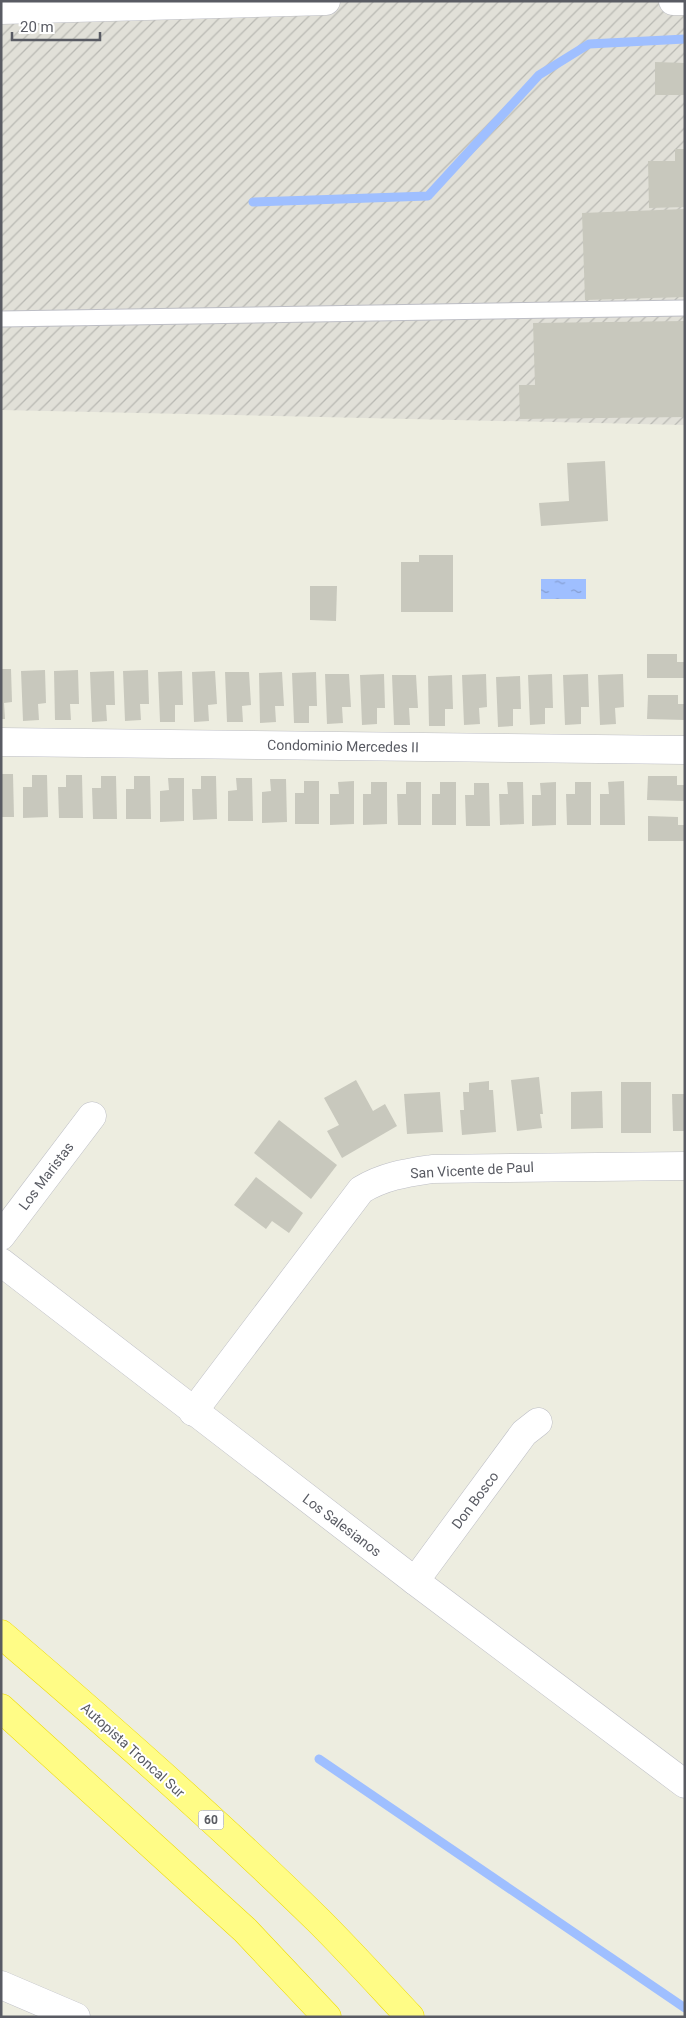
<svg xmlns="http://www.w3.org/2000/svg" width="686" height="2018" viewBox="0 0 686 2018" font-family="Roboto,sans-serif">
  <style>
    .industrial { fill: url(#industrial-furrows) }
    .water { fill: url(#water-ripples) }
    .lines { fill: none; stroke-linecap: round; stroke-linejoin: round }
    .stream { stroke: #9fbfff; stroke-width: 9 }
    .building { fill: #c8c8bd }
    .lane-casing { stroke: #bdbec5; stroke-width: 17 }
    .street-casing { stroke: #bdbec5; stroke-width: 29 }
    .highway-casing { stroke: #eedb00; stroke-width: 29 }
    .lane { stroke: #fff; stroke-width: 15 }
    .street { stroke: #fff; stroke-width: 28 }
    .highway { stroke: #fffc86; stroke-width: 28 }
    .labels { text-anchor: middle; stroke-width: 4; stroke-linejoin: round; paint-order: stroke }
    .shield { fill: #fff; stroke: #8b8c92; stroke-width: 1 }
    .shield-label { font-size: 12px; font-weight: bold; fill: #595b63 }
    .street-label { font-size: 14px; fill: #595b63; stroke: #fff }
  </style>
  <defs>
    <pattern id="industrial-furrows" width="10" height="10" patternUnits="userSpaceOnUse" patternTransform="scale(1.25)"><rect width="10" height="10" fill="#e1e0d8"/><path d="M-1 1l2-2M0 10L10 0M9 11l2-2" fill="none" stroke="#b9b9b3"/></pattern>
    <pattern id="water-ripples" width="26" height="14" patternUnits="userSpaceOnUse" patternTransform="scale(1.25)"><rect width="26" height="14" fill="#9fbfff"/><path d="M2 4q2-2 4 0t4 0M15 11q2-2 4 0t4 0" fill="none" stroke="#859ed2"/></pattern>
  </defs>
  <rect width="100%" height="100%" fill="#edede0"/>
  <polygon class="industrial" points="1,1 685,1 685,425 1,410"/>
  <rect class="water" x="541" y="579" width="45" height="20"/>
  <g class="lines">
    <g class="stream">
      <polyline points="253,202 428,196 539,75 589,44 685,39"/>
      <polyline points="319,1759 685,2008"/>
    </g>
  </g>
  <g class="building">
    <polygon points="655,62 685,63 685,95 655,95"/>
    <polygon points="675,149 685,149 685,207 649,208 648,161 675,161"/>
    <polygon points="685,209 685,297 585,300 582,213"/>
    <polygon points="685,321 685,417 520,419 519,385 535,385 533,323"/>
    <polygon points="605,461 608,521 541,526 539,503 569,501 567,463"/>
    <polygon points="419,555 453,555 453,612 401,612 401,562 419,562"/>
    <polygon points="310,586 337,586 336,621 310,620"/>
    <polygon points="647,654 677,654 677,662 685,662 685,678 647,678"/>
    <polygon points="1,669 11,669 12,702 4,703 5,719 1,719"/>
    <polygon points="45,670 46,703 38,704 39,720 23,721 21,671"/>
    <polygon points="78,670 79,704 70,704 71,720 55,720 54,671"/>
    <polygon points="148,670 149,704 140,704 141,720 125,721 123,671"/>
    <polygon points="114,671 115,705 106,705 107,721 92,722 90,672"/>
    <polygon points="182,671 183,705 175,705 175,722 160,722 158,672"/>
    <polygon points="215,671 217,704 208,705 209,721 194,722 192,672"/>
    <polygon points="225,672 249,672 251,705 242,706 243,722 227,722"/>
    <polygon points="282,672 284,706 275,706 276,722 260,723 259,673"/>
    <polygon points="316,672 317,706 309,706 309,723 294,723 292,673"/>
    <polygon points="325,674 349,674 351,707 342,707 343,723 327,724"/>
    <polygon points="384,674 385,708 377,708 377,724 362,725 360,675"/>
    <polygon points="486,674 487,707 479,708 480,724 464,725 462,675"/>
    <polygon points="552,674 553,708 545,708 545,724 530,725 528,675"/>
    <polygon points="588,674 589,707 581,707 581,724 565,725 563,675"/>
    <polygon points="623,674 624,707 615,708 616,724 600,725 598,675"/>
    <polygon points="392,675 416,675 418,708 409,708 410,725 394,725"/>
    <polygon points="452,675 453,709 445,709 445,726 429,726 428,676"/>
    <polygon points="520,676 521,709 513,709 513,726 498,727 496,677"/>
    <polygon points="648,695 678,695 678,704 685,704 685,720 647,719"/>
    <polygon points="1,774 13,774 14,817 1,817"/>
    <polygon points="32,775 47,775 48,817 23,818 23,787 32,787"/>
    <polygon points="66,775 82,775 83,818 59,818 58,787 66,787"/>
    <polygon points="101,776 116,776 117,819 93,819 92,788 101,788"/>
    <polygon points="134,776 150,776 151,819 126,819 126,789 134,789"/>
    <polygon points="201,776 216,776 217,819 193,820 192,789 201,789"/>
    <polygon points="648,776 677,776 677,785 685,785 685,801 647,800"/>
    <polygon points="168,778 184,778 184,821 160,822 160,791 169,790"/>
    <polygon points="236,778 252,778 253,821 228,821 228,791 237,790"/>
    <polygon points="270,779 286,779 287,822 262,823 262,792 271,791"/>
    <polygon points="304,781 319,781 319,824 295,824 295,793 304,793"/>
    <polygon points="354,781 354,824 330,825 330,794 339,794 338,782"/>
    <polygon points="624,781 625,825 600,825 600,794 609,794 608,782"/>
    <polygon points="371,782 387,782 387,824 363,825 363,794 371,794"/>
    <polygon points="406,782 421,782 421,825 398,825 397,794 406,794"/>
    <polygon points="440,782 456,782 456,825 432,825 432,794 440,794"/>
    <polygon points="507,782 523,782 524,824 500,825 499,794 508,794"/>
    <polygon points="556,782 556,825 532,826 532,795 541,795 540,783"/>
    <polygon points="575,782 591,782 591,825 567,825 566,794 575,794"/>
    <polygon points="474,783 489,783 490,826 466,826 465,795 474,795"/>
    <polygon points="648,816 678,817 678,825 685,825 685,841 648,841"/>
    <polygon points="539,1077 543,1114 540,1114 542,1128 517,1131 511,1080"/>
    <polygon points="356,1080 373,1111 385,1104 397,1126 342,1158 327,1131 339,1125 324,1098"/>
    <polygon points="489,1081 489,1090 493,1090 496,1132 462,1135 460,1110 464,1110 463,1092 469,1092 469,1083"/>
    <rect x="621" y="1082" width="30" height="51"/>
    <polygon points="602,1091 603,1128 571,1129 571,1092"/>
    <polygon points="440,1092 443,1132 407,1134 404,1094"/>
    <polygon points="672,1094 685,1094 685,1131 673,1131"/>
    <polygon points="279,1120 337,1165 311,1199 254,1153"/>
    <polygon points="256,1177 303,1213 289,1233 272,1221 266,1229 234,1205"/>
  </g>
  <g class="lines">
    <defs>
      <polyline id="lane" points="1,319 685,308"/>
      <g id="street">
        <polyline points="673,1 685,1"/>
        <polyline points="1,10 326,1"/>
        <polyline points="1,742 685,750"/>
        <polyline points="1,1236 92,1116"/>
        <polyline points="1,1262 415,1581 685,1784"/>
        <path d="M193 1412 361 1190C384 1176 406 1173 432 1169L685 1166"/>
        <polyline points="415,1581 524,1433 538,1422"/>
        <polyline points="1,1985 76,2017"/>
      </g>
      <g id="highway">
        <path d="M1 1634C110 1727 217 1821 319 1921 350 1952 380 1985 410 2017"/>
        <polyline points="1,1708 245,1930 327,2017"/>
      </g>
    </defs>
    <use href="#lane" class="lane-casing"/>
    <use href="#street" class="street-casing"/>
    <use href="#highway" class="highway-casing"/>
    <use href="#lane" class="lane"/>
    <use href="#street" class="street"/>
    <use href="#highway" class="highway"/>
  </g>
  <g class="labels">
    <rect class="shield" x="198.5" y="1810.5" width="25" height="19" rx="4"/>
    <g class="shield-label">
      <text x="211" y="1824">60</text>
    </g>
    <g class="street-label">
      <text transform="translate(343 746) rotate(1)" y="5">Condominio Mercedes II</text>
      <text transform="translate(472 1170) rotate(-3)" y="5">San Vicente de Paul</text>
      <text transform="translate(46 1176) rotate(-53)" y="5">Los Maristas</text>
      <text transform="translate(475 1500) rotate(-53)" y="5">Don Bosco</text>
      <text transform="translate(342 1525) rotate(37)" y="5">Los Salesianos</text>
      <text transform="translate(133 1750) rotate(42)" y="5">Autopista Troncal Sur</text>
    </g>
  </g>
  <rect width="686" height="2018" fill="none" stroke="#595b63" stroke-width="5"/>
  <path d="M12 32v8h88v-8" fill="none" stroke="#595b63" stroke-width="2.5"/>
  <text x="20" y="32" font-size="15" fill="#595b63" stroke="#ffffff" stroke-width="4" paint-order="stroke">20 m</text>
</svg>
